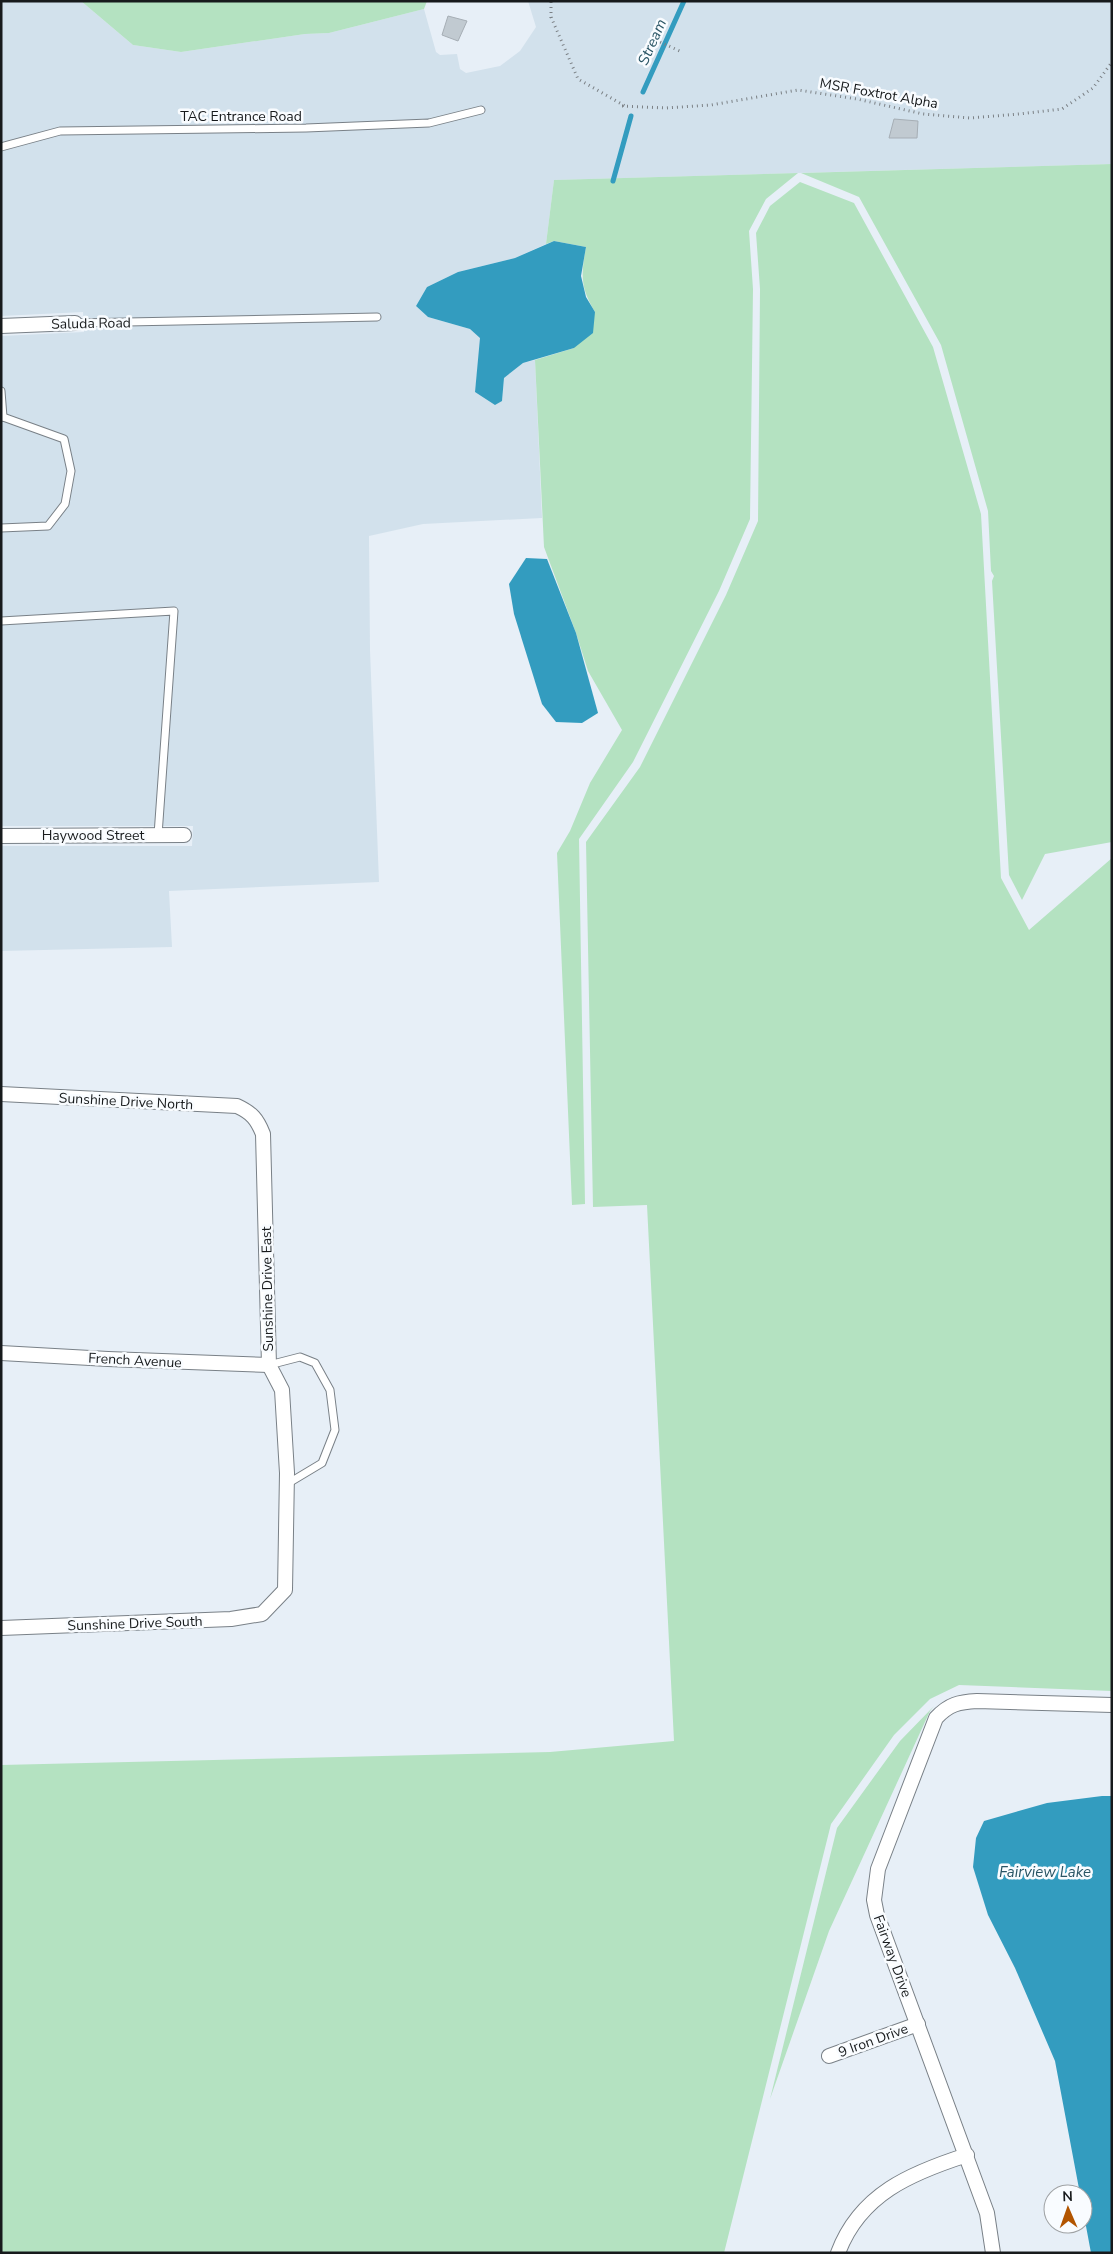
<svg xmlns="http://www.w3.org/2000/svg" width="1113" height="2254" viewBox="0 0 1113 2254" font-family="'Nunito Sans',sans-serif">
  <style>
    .built { fill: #d2e1ec }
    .green { fill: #b4e2c1 }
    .water { fill: #339cbf }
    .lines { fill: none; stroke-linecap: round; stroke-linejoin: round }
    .stream { stroke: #339cbf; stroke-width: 5 }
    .building { fill: #c1cad1; stroke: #a6aeb5 }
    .service-casing { stroke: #798087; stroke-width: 9 }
    .minor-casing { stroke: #798087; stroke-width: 16 }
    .path { stroke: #7b8085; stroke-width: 3; stroke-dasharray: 1 4; stroke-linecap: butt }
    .service { stroke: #fff; stroke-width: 7 }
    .minor { stroke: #fff; stroke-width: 14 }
    .labels { text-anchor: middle; stroke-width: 5; stroke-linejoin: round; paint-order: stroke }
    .street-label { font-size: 14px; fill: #171a1c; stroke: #f9fcff }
    .water-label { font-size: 15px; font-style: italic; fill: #2a5565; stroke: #f9fcff }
  </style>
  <rect width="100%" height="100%" fill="#e7eff7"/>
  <polygon class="built" points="1,1 81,1 133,45 181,52 305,34 329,33 424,9 436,52 440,55 457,54 460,69 466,73 500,66 520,51 536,27 528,1 1112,1 1112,164 554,180 546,244 515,258 458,272 427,287 416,306 428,317 470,329 481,338 475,392 502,401 504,378 523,363 535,360 542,518 423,524 369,536 370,650 379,882 169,891 172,947 1,951 1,846 192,846 193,826 1,826 1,336 84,332 83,312 1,316"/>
  <g class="green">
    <polygon points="81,1 427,1 424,9 329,33 305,34 181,52 133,45"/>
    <polygon points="1112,164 1112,842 1045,854 1022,900 1009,875 992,581 994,576 991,571 988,511 941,345 859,197 801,173"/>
    <path d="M798 173 766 199 749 231 753 289 750 519 719 591 633 762 579 839 585 1204 572 1205 557 853 570 831 590 783 622 730 588 671 576 633 544 547 535 360 574 348 595 312C580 287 581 275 586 247L554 241 546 244 554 180Z"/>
    <polygon points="800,182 854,203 933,347 981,514 1001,878 1029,930 1112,858 1112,1691 959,1685 930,1699 894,1735 831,1824 724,2253 1,2253 1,1765 550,1752 674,1741 647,1205 593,1207 586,842 640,767 726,595 758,521 760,289 756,233 770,206"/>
    <polygon points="934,1706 930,1711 829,1931 770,2099 837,1828 900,1741"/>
  </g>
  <g class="water">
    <polygon points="554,241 586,247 581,276 586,297 595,312 593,333 574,348 523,363 504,378 502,401 495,405 475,392 480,338 470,329 428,317 416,306 427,287 458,272 515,258"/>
    <polygon points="526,558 547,559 576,633 598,713 582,723 556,722 542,704 514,614 509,584"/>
    <polygon points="1102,1796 1112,1796 1112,2253 1091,2253 1083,2210 1083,2194 1080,2194 1055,2061 1015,1968 988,1915 973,1867 976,1838 984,1821 1047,1803"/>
  </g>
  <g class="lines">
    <g class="stream">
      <polyline points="643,92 684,1"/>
      <polyline points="613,181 631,116"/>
    </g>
  </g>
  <g class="building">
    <polygon points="448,16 467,21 458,41 442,35"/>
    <polygon points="894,119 918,121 917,138 889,138"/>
  </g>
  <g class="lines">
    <defs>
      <g id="service">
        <polyline points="1,147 60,131 306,128 429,123 481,110"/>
        <polyline points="75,323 377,317"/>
        <polyline points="1,391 3,417 1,417"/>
        <polyline points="1,528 48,526 65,504 71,471 64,439 3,417"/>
        <polyline points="1,621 174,611 158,835"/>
        <polyline points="269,1365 300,1357 315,1363 330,1390 335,1430 322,1463 287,1484"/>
      </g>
      <g id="minor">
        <polyline points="1,326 75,323"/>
        <polyline points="1,836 184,835"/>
        <path d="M1 1094 237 1106C252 1113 257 1119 263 1134L269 1365 282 1390 287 1473 285 1590 262 1614 231 1619 1 1628"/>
        <polyline points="1,1353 108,1359 269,1365"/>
        <polyline points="829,2056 918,2024"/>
        <path d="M838 2253C860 2194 911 2173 967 2155"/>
        <path d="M993 2253 987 2213 877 1915 874 1900 878 1869 936 1718C949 1704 959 1702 977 1701L1112 1705"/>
      </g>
    </defs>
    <use href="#service" class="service-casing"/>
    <use href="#minor" class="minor-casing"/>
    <g class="path">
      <polyline points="551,17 578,79 625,106"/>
      <polyline points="551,18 551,1"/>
      <polyline points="651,38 682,52"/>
      <polyline points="622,106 666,108 711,105 798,90 857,99 923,114 970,118 1019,114 1062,109 1093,88 1112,62"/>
    </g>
    <use href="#service" class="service"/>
    <use href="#minor" class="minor"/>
  </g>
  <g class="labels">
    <g class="street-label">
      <text transform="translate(879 93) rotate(10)" y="5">MSR Foxtrot Alpha</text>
      <text x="241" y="121">TAC Entrance Road</text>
      <text transform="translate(91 323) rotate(-1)" y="5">Saluda Road</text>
      <text x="93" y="840">Haywood Street</text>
      <text transform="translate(126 1101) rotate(3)" y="5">Sunshine Drive North</text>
      <text transform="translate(267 1289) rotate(-91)" y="5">Sunshine Drive East</text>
      <text transform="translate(135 1360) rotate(3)" y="5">French Avenue</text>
      <text transform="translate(135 1623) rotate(-2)" y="5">Sunshine Drive South</text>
      <text transform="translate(893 1956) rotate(70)" y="5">Fairway Drive</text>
      <text transform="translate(873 2040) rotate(-20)" y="5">9 Iron Drive</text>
    </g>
    <g class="water-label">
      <text transform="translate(652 42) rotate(-66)" y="5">Stream</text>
      <text x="1045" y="1877">Fairview Lake</text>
    </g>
  </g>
  <rect width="1113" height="2254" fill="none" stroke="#171a1c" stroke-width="5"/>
  <g transform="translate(1068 2209) rotate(358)"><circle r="24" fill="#f9fcff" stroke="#9fa2a4"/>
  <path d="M0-4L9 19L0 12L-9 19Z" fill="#b25500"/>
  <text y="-8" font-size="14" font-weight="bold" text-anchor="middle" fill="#171a1c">N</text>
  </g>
</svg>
